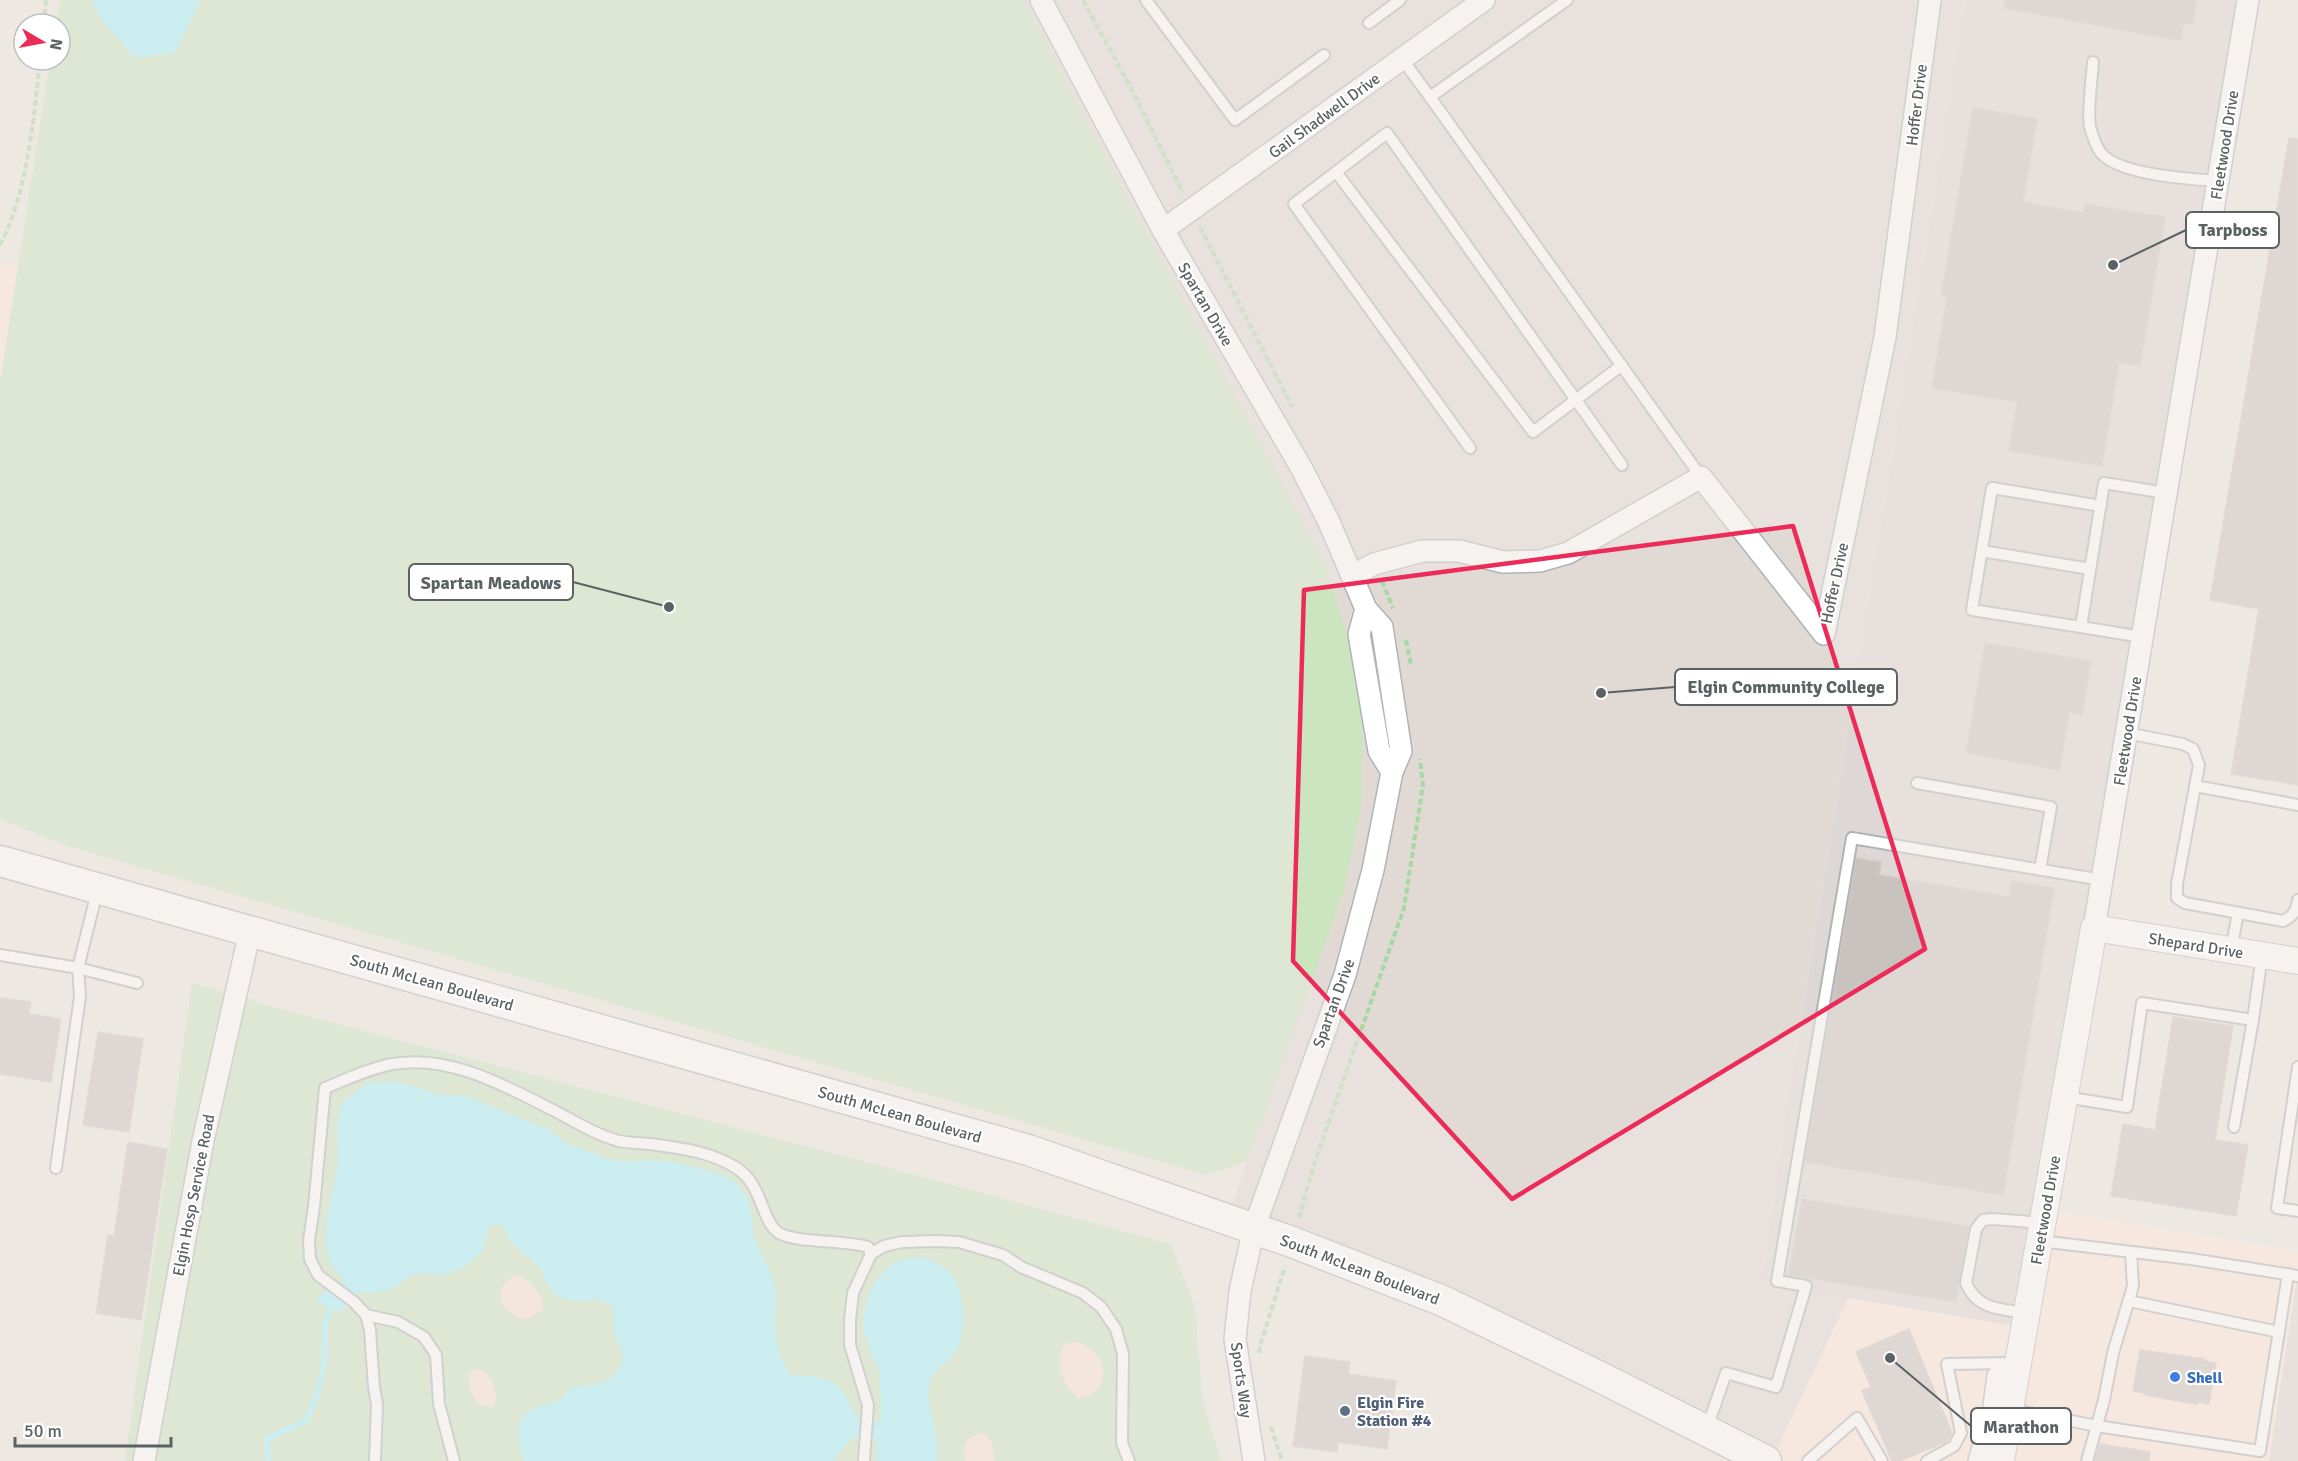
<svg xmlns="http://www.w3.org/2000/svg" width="2298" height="1461" viewBox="0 0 2298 1461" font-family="Signika,sans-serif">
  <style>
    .commercial { fill: #fee9d8 }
    .industrial { fill: #ddd8d6 }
    .education { fill: #e0d9d4 }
    .green { fill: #cbe6bf }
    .sand { fill: #fbe4d1 }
    .water { fill: #a2f4ff }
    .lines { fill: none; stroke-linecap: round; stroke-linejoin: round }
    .stream { stroke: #a2f4ff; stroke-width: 6 }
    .building { fill: #c9c3c0; stroke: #d3c8c1; stroke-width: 1.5 }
    .service-casing { stroke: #afb4b6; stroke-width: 14 }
    .minor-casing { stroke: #afb4b6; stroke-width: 24 }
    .tertiary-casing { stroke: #afb4b6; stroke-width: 28 }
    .secondary-casing { stroke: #aeb4b7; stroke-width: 33 }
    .path { stroke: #a5d9a2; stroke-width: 4; stroke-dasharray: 6 3; stroke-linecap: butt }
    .service { stroke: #fff; stroke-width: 10 }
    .minor { stroke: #fff; stroke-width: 21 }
    .tertiary { stroke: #fff; stroke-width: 26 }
    .secondary { stroke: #fff; stroke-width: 30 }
    .marked { fill: none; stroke: #ec2b59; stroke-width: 4.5; stroke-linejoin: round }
    .shop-dot { fill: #3f7fe0; stroke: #fff; stroke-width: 2 }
    .service-dot { fill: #5c6f8a; stroke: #fff; stroke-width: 2 }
    .labels { text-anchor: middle; stroke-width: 4.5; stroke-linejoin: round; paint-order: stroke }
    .street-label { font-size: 16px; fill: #5b6264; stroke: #fff }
    .shop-label { font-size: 16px; font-weight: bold; fill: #366cbe; stroke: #fff; text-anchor: start }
    .service-label { font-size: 16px; font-weight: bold; fill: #4e5e75; stroke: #fff; text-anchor: start }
    .leader { fill: none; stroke: #5b6264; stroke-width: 2 }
    .callout-dot { fill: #5b6264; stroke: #fff; stroke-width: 2 }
    .callout { fill: #fff; stroke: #5b6264; stroke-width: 2 }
    .callout-label { font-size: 18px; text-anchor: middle; font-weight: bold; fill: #5b6264 }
  </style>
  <rect width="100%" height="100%" fill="#eee8e3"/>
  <g class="commercial">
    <polygon points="18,264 0,383 0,265"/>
    <polygon points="2048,1211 2298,1252 2298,1271 2269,1461 2005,1461"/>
    <polygon points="1848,1298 2015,1326 1993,1461 1779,1461 1773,1457"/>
  </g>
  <g class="industrial">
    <polygon points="1966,0 2238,0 2015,1326 1848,1298 1762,1281 1782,1139"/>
    <polygon points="2298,1271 2298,1461 2269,1461"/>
  </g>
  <polygon class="education" points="1012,0 1966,0 1782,1139 1762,1281 1848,1298 1773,1457 1231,1208 1330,922"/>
  <g class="green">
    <polygon points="60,0 1024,0 1088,124 1325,563 1351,651 1363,718 1361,809 1344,890 1247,1161 1207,1175 70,847 0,819 0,383 50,60 60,60 60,24 56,24"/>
    <polygon points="192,983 284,1010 882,1166 1171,1244 1195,1307 1202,1398 1221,1461 125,1461"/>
  </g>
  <g class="sand">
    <path d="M517 1275C530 1280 544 1295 543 1310L528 1319C495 1316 493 1283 517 1275Z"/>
    <path d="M1074 1342C1108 1347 1116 1393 1078 1398 1062 1381 1054 1369 1063 1346Z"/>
    <path d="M478 1369C493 1375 499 1393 494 1407L479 1405C472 1395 465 1383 472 1371Z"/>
    <path d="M981 1433C995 1438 993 1448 994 1461H965C962 1446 966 1437 981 1433Z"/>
  </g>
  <g class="water">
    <polygon points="92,0 201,0 175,53 135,58 100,18"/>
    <path d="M384 1082 404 1083 440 1095H460L474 1099 547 1129 568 1144 609 1159 625 1162 656 1160 683 1164 723 1175 738 1184 749 1201 752 1220V1234L770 1271 775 1288 776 1335 781 1358 790 1375C830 1377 840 1377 856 1417L881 1422 880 1369C871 1361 871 1353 868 1342 866 1337 862 1330 863 1324 864 1286 892 1244 935 1262 943 1266 952 1271 955 1279 960 1289 962 1304 964 1315 965 1326 961 1345 954 1354 944 1368 929 1370 929 1389 928 1413 941 1438 937 1461H876L878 1447 875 1439 854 1437 842 1449 834 1461H524C516 1439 513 1416 539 1406 544 1403 551 1404 557 1402 562 1400 566 1392 569 1388L601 1383 615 1375 623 1360 621 1348 613 1332 614 1318 612 1306 601 1300 572 1301 557 1297 548 1286 542 1270 511 1242 501 1224 489 1227 483 1251 467 1265 454 1272 439 1276 422 1273 407 1278 391 1290 373 1293 358 1292 342 1311 314 1302 325 1291 336 1293 344 1279C310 1252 333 1200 338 1165 339 1152 336 1140 337 1127 338 1120 340 1112 341 1104L366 1084Z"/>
  </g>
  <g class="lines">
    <polyline class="stream" points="268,1461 267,1439 307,1420 318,1391 324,1367 325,1324 334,1303"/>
  </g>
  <g class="building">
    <polygon points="2005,0 2197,0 2192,24 2184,23 2180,41 2005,8"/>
    <polygon points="1973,108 2037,119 2023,202 2084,213 2086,204 2165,217 2140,366 2119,362 2102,466 2009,451 2017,402 1932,388 1947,296 1941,295"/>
    <polygon points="2289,138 2298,139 2298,785 2231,774 2259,609 2210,600"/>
    <polygon points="1985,643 2091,661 2082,715 2069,712 2060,770 1966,753"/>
    <polygon points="1856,858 1881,862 1879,875 2010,897 2012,881 2054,888 2003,1195 1805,1162"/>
    <polygon points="0,998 31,1002 29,1014 61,1019 51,1082 0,1074"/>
    <polygon points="2173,1017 2233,1026 2215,1140 2248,1145 2236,1216 2111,1196 2123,1124 2155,1130"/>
    <polygon points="98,1032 143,1039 129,1132 83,1125"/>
    <polygon points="128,1142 167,1149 141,1320 96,1313 108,1235 114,1236"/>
    <polygon points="1802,1199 1968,1226 1956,1302 1789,1275"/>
    <polygon points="1909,1329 1952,1433 1946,1442 1900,1461 1892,1461 1862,1391 1871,1387 1856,1352"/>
    <polygon points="2140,1350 2205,1359 2205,1361 2216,1363 2209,1404 2197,1402 2197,1404 2145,1395 2145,1393 2133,1391"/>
    <polygon points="1305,1356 1350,1362 1348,1374 1396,1381 1387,1449 1338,1442 1337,1452 1293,1446"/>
    <polygon points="2100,1444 2150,1452 2149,1461 2095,1461"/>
  </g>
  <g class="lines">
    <defs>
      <g id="service">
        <polyline points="1146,0 1235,120 1324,55"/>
        <polyline points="1369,23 1400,0"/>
        <polyline points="1402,59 1430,97 1567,0"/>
        <path d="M2093 62C2092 79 2087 113 2090 127 2092 135 2097 148 2101 153 2119 175 2190 179 2218 181"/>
        <polyline points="1430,97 1701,477"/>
        <polyline points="1336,172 1294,204 1470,448"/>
        <polyline points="1622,365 1533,432 1336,172 1387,133 1622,465"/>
        <polyline points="1982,551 2090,569"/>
        <polyline points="2081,627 1972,610 1992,488 2101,506"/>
        <polyline points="2142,637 2081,627 2104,483 2166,493"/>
        <path d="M2126 733 2183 744 2193 749 2199 765 2177 884V898L2185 903 2283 921C2293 916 2296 912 2298 900"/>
        <polyline points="1917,783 2051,807 2040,870"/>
        <polyline points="2195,786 2298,805"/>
        <polyline points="2231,950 2238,913"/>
        <polyline points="0,955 78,968 97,892"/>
        <polyline points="2298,1067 2277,1208 2298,1211"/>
        <polyline points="2065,1097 2127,1107 2142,1003 2253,1020 2262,955"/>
        <polyline points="2234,1127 2253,1020"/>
        <polyline points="56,1168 80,996 78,968 137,983"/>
        <polyline points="2040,1241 2191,1259 2298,1276"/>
        <polyline points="2129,1301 2279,1332"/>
        <path d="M2027 1313C2001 1309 1977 1310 1966 1283L1976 1229 1983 1220 1993 1219 2042 1223"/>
        <polyline points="366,1315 370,1330 374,1387 377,1404 375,1461"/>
        <polyline points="2010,1409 2097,1426 2260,1451 2288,1274"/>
        <polyline points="1707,1428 1726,1373 1776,1387 1806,1286 1777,1281 1852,838 2102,880"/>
        <path d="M454 1461 439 1404 436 1355 424 1337 398 1322 366 1315 354 1302 318 1275 310 1259 309 1240 314 1207 325 1088C347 1079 370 1068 393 1064 449 1054 505 1086 553 1110 574 1121 596 1135 619 1141 629 1143 641 1143 651 1144 680 1148 713 1152 738 1169 763 1186 761 1221 779 1233 795 1243 846 1240 868 1247L871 1254"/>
        <polyline points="864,1461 868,1405 850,1345 850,1320 853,1293 871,1254 884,1246 902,1242 935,1241 959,1242 1003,1255 1021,1267 1083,1293 1101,1307 1116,1329 1123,1354 1122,1443 1129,1461"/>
        <polyline points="1808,1461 1857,1418 1882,1461"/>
        <polyline points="1927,1461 1954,1446 1961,1433 1947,1364 2012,1363"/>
        <polyline points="2087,1461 2104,1400 2113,1353 2133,1286 2131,1252"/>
      </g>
      <g id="minor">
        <polyline points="1041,0 1163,230 1302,469 1329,522 1366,609 1382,627 1401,751 1392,772 1373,870 1345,975 1254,1228 1240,1291 1235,1339 1254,1461"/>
        <polyline points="1163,230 1484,0"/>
        <polyline points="1352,576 1374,564 1422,551 1459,551 1503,562 1540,561 1568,553 1701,477 1824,634 1885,337 1930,0"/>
        <polyline points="1366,609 1359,634 1379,751 1392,772"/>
        <polyline points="2094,928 2248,0"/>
        <polyline points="144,1461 203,1141 250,931"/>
        <polyline points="1979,1461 1993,1413 1998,1376 2018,1363"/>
      </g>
      <polyline id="tertiary" points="2001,1461 2094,928 2298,961"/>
      <polyline id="secondary" points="0,861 1028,1150 1292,1242 1443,1301 1596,1375 1766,1461"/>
    </defs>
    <use href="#service" class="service-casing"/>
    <use href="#minor" class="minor-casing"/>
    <use href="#tertiary" class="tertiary-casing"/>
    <use href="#secondary" class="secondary-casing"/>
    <g class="path">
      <polyline points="1083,0 1134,94 1183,193"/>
      <polyline points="44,24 46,0"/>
      <polyline points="1200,227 1292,407"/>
      <path d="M0 245C27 194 34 118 40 60"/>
      <polyline points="1382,581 1393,608"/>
      <polyline points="1406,640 1411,665"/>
      <polyline points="1299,1218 1314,1164 1404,908 1423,785 1420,759"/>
      <polyline points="1259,1353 1260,1346 1285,1266"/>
      <polyline points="1271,1427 1282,1461"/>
    </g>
    <use href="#service" class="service"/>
    <use href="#minor" class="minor"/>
    <use href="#tertiary" class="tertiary"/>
    <use href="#secondary" class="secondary"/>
  </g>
  <path d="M0 0H2298V1461H0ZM1793 526 1925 949 1512 1199 1293 961 1304 590Z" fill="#eee8e3" fill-opacity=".55" fill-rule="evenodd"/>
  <path class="marked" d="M1793 526 1925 949 1512 1199 1293 961 1304 590Z"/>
  <circle class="shop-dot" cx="2175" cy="1377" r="6"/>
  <circle class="service-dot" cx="1345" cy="1411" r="6"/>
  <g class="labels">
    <g class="street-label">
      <text transform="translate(1916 105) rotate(-83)" y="6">Hoffer Drive</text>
      <text transform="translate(1324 115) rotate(-36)" y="6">Gail Shadwell Drive</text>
      <text transform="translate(2224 145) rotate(-81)" y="6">Fleetwood Drive</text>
      <text transform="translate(1206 304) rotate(60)" y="6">Spartan Drive</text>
      <text transform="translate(1834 583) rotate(-78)" y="6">Hoffer Drive</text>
      <text transform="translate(2127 731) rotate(-81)" y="6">Fleetwood Drive</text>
      <text transform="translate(2196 945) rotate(9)" y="6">Shepard Drive</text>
      <text transform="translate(432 982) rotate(16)" y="6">South McLean Boulevard</text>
      <text transform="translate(1333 1003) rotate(-70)" y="6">Spartan Drive</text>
      <text transform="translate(900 1114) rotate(16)" y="6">South McLean Boulevard</text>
      <text transform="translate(193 1195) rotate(-79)" y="6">Elgin Hosp Service Road</text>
      <text transform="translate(2045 1210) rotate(-80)" y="6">Fleetwood Drive</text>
      <text transform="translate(1360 1269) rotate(21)" y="6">South McLean Boulevard</text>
      <text transform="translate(1242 1380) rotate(82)" y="6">Sports Way</text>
    </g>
    <g class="shop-label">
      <text x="2187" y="1383">Shell</text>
    </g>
    <g class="service-label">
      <text x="1357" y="1408">Elgin Fire<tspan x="1357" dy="18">Station #4</tspan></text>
    </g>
  </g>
  <path class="leader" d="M2113 265L2186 230M669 607L573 582M1601 693L1675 687M1890 1358L1971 1426"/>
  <g class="callout-dot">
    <circle cx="2113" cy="265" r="6"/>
    <circle cx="669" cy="607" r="6"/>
    <circle cx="1601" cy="693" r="6"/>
    <circle cx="1890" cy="1358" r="6"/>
  </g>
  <g class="callout">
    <rect x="2186" y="212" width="93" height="36" rx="6"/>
    <rect x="409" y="564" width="164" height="36" rx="6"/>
    <rect x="1675" y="669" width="222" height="36" rx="6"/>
    <rect x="1971" y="1408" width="100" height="36" rx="6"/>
  </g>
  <g class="callout-label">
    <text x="2233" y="236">Tarpboss</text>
    <text x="491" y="589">Spartan Meadows</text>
    <text x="1786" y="693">Elgin Community College</text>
    <text x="2021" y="1433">Marathon</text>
  </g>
  <g transform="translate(42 42) rotate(100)"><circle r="28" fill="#ffffff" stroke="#bdc0c1" stroke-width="1.5"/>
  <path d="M0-4.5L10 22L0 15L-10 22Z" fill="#ec2b59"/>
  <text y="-9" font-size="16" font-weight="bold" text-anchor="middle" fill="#5b6264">N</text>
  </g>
  <path d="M15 1437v9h156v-9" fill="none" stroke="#5b6264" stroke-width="3"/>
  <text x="24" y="1437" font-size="18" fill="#5b6264" stroke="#ffffff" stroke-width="4.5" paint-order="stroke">50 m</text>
</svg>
